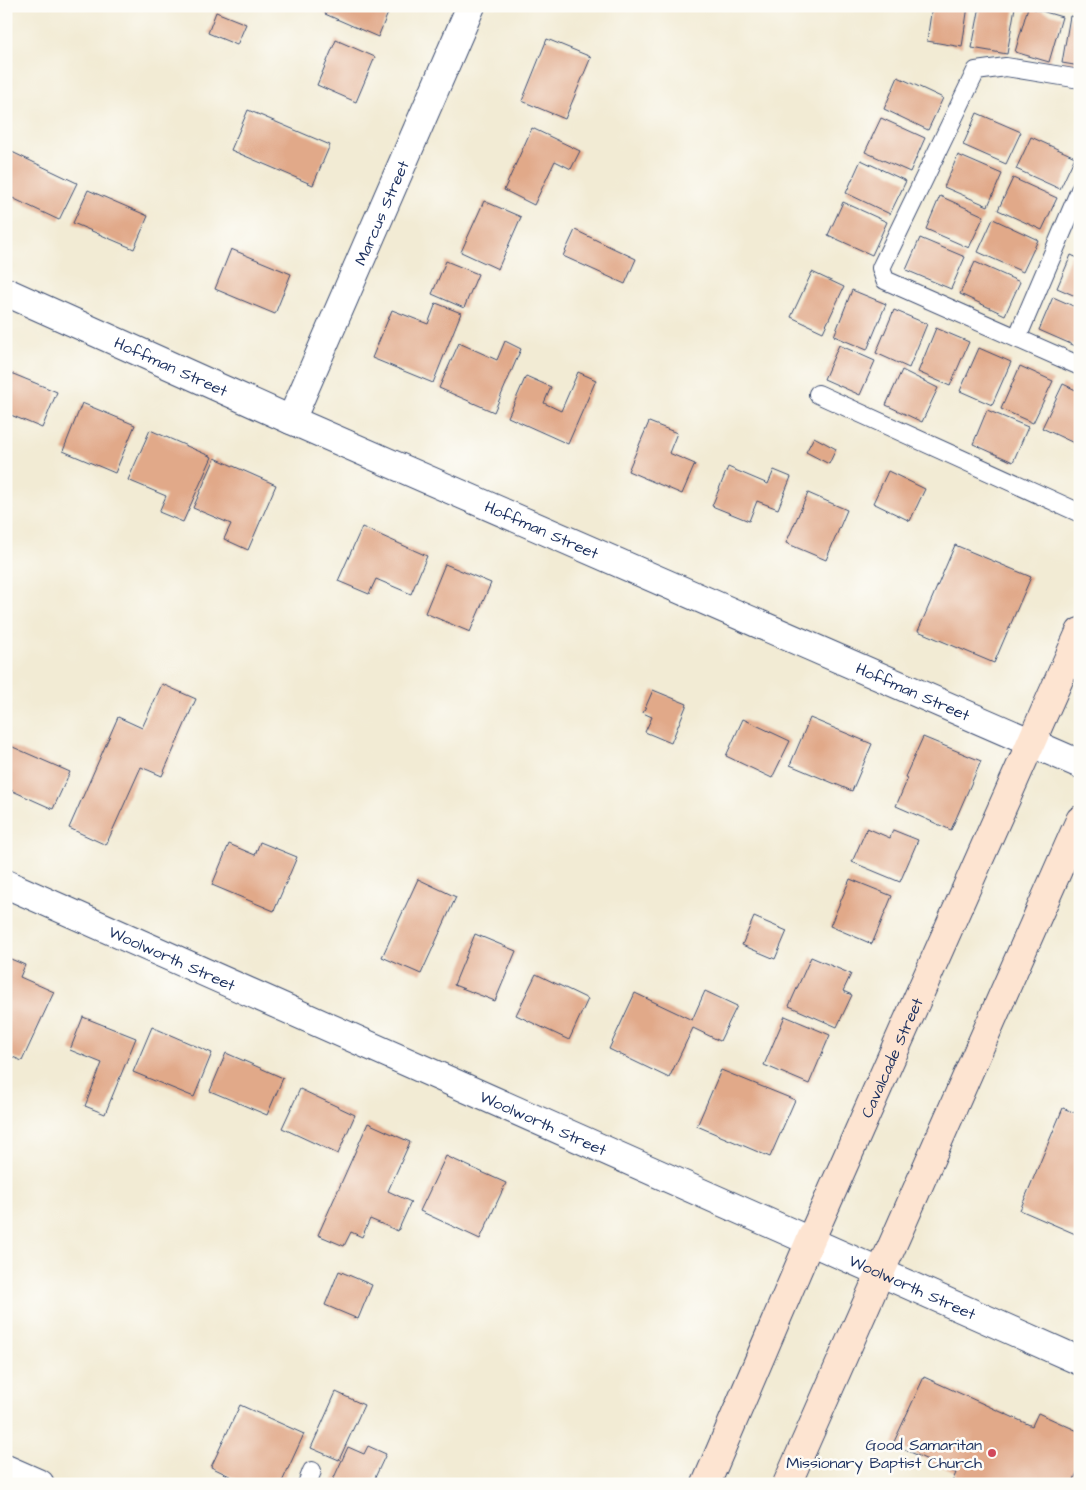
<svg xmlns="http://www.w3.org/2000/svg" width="1086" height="1490" viewBox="0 0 1086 1490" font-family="'Architects Daughter',sans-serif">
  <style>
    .building { fill: #e1a989 }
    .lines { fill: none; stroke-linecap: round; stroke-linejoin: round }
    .service-casing { stroke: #3b4b70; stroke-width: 20 }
    .minor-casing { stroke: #3b4b70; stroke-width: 30 }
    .tertiary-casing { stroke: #3b4b70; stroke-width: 30 }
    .secondary-casing { stroke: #3b4b70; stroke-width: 30 }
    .service { stroke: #fff; stroke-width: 18 }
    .minor { stroke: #fff; stroke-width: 28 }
    .tertiary { stroke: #fff; stroke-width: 28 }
    .secondary { stroke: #fde4d1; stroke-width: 28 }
    .poi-dot { fill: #d1495b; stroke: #fdfcf7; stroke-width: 2 }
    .labels { text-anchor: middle; stroke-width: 5; stroke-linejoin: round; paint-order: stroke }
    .street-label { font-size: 16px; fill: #1b2f5e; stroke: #fdfcf7 }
    .poi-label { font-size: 16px; fill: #1b2f5e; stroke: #fdfcf7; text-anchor: end }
  </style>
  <rect width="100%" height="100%" fill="#fdfcf7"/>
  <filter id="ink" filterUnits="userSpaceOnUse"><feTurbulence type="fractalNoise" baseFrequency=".02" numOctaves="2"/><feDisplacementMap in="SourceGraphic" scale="10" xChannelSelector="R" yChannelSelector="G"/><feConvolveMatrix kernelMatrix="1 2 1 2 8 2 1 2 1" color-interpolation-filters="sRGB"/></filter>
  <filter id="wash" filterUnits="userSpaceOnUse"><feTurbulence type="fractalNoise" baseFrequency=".0096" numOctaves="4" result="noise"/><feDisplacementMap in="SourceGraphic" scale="20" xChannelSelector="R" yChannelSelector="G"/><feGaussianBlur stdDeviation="1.12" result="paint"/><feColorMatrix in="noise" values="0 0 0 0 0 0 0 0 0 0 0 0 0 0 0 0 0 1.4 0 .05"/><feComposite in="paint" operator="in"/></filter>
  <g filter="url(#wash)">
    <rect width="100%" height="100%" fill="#f2ebd4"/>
    <g id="blocks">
      <g class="building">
        <polygon points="329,6 391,6 378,37 325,14"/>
        <polygon points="932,6 968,6 962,47 927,41"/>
        <polygon points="980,6 1015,7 1007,54 972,48"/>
        <polygon points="1028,7 1062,17 1049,62 1015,52"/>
        <polygon points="216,12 246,24 237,45 208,33"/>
        <polygon points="1070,16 1080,18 1080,66 1062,63"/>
        <polygon points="547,39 591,57 565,119 522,101"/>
        <polygon points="336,40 375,57 356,102 317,85"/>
        <polygon points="898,77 943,98 928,130 884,109"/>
        <polygon points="248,110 330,145 313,185 231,150"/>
        <polygon points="977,113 1021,132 1006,164 963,145"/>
        <polygon points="881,118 925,138 910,172 865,152"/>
        <polygon points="532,128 580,151 571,169 555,161 534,205 504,190"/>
        <polygon points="1031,137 1075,157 1060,189 1016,169"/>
        <polygon points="12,152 77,183 59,220 6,195 6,164"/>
        <polygon points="958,155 1002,174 988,206 944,187"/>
        <polygon points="861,160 906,181 890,214 846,193"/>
        <polygon points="1013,178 1057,198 1042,230 998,210"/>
        <polygon points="88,190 148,216 134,249 73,223"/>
        <polygon points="940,196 984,216 969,248 926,229"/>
        <polygon points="484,201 521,217 498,269 461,252"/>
        <polygon points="843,202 887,222 872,255 828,235"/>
        <polygon points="993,219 1038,240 1023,272 978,252"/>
        <polygon points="575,230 636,259 625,284 563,256"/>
        <polygon points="920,238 965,257 951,289 906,270"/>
        <polygon points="231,249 291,274 275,314 215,289"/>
        <polygon points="1071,255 1080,259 1080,298 1057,288"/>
        <polygon points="446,261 478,274 464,308 432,294"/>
        <polygon points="975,262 1020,282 1005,315 960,294"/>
        <polygon points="812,272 844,287 823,332 791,317"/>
        <polygon points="852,290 886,304 867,350 834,336"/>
        <polygon points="1053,297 1080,309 1080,348 1039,330"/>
        <polygon points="436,303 461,313 433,383 372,358 392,310 428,324"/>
        <polygon points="894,310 927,324 909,368 876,353"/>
        <polygon points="936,328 969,342 950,386 918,372"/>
        <polygon points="505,341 521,349 494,412 439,388 459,343 497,360"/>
        <polygon points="839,345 875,361 860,395 824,379"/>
        <polygon points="979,348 1011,362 992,405 960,391"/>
        <polygon points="1020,366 1053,381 1033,423 1001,409"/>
        <polygon points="902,370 938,388 922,422 886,405"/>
        <polygon points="6,371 57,392 42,428 6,413"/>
        <polygon points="578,372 596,380 568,444 508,417 526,376 551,387 544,403 561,411"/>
        <polygon points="1063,384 1080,392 1080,431 1074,443 1042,428"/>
        <polygon points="82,403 135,425 115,473 63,451"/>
        <polygon points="987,410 1028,427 1013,462 973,444"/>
        <polygon points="649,422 677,433 669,453 695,464 682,494 628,471"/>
        <polygon points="150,430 212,457 183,522 159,512 166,496 128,480"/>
        <polygon points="814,437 836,449 829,464 806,452"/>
        <polygon points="215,458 276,485 248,550 224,539 231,524 193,508"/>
        <polygon points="728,467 768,484 774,470 791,477 778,509 757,501 749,521 712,506"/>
        <polygon points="888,471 925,489 910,521 873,503"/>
        <polygon points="808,493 847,510 826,560 786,543"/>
        <polygon points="362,527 427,556 411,594 376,579 369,594 338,581"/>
        <polygon points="955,545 1031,577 994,663 918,631"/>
        <polygon points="445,564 491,583 470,632 425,613"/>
        <polygon points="162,684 196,699 162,776 141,767 106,845 69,828 118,717 142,728"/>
        <polygon points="653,690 687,704 671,743 645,732 652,717 643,713"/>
        <polygon points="810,718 872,744 852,791 790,765"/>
        <polygon points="743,719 790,741 772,778 726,756"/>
        <polygon points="923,737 981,761 951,830 896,806 908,778 905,777"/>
        <polygon points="6,744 70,772 53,809 6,788"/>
        <polygon points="867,828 890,838 893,830 918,840 900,882 852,862"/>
        <polygon points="260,842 297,857 274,911 212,885 229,844 255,855"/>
        <polygon points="418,879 456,897 421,974 382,957"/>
        <polygon points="850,879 892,896 872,944 830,926"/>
        <polygon points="754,917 787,931 775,959 742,945"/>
        <polygon points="475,934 516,951 495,1001 454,985"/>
        <polygon points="6,957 25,965 20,977 54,992 22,1061 6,1054"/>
        <polygon points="811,957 851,974 843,991 852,995 837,1027 789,1006"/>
        <polygon points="536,974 588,999 569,1040 516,1015"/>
        <polygon points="705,991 737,1006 720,1041 693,1028 669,1078 609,1049 635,993 692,1020"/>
        <polygon points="785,1016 830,1035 809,1084 764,1065"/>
        <polygon points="83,1017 136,1038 105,1114 85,1106 102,1063 70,1050"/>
        <polygon points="152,1027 212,1053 194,1097 133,1072"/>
        <polygon points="226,1053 283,1078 267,1115 210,1091"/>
        <polygon points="721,1070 795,1100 770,1157 697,1126"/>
        <polygon points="300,1089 355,1115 338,1154 282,1128"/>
        <polygon points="1063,1108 1080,1115 1080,1236 1020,1210"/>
        <polygon points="368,1123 410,1142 388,1191 411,1202 398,1231 370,1219 362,1237 351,1232 344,1246 318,1235"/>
        <polygon points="446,1156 506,1183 480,1239 420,1211"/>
        <polygon points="339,1271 372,1285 358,1319 325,1305"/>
        <polygon points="924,1377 1032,1426 1038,1413 1080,1432 1080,1466 1072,1484 951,1484 956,1473 893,1444"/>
        <polygon points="336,1392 364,1405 339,1460 311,1448"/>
        <polygon points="240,1405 304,1434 281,1484 246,1484 211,1467"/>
        <polygon points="368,1446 386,1454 372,1484 331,1484 348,1447 364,1454"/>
      </g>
    </g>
  </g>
  <g filter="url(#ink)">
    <use href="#blocks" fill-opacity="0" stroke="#3b4b70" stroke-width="1"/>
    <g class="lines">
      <defs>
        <g id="service">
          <polyline points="1080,79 1006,67 976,71 881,268 885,280 1080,366"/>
          <polyline points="1017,338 1080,190"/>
          <polyline points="818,394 1080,513"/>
          <polyline points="307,1484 312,1471"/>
        </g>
        <g id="minor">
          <path id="s1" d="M291 420 471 6"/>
          <path id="s2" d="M6 884 1080 1361"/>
          <polyline points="6,1469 40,1484"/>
        </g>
        <g id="tertiary">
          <path id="s3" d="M6 292 291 420 1080 764"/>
        </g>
        <g id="secondary">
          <path id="s4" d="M706 1484 810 1241 1080 632"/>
          <polyline points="787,1484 1080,820"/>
        </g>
      </defs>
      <use href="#service" class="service-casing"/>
      <use href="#minor" class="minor-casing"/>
      <use href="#tertiary" class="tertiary-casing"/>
      <use href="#secondary" class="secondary-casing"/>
      <use href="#service" class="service"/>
      <use href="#minor" class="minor"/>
      <use href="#tertiary" class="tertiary"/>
      <use href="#secondary" class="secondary"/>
    </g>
  </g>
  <circle class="poi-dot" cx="992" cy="1453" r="5"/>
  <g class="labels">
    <g class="street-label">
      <text dy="6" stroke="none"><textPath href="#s1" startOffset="226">Marcus Street</textPath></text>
      <text dy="6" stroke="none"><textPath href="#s3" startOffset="181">Hoffman Street</textPath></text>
      <text dy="6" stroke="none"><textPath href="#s3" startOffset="586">Hoffman Street</textPath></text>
      <text dy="6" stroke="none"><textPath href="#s3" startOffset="991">Hoffman Street</textPath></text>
      <text dy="6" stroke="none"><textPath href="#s2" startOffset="182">Woolworth Street</textPath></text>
      <text dy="6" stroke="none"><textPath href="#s4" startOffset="465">Cavalcade Street</textPath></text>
      <text dy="6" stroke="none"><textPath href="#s2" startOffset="588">Woolworth Street</textPath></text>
      <text dy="6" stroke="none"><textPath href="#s2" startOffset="992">Woolworth Street</textPath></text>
    </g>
    <g class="poi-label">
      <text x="982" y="1450">Good Samaritan<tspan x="982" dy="18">Missionary Baptist Church</tspan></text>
    </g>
  </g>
  <rect width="1086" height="1490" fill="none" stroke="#fdfcf7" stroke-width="25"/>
</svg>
